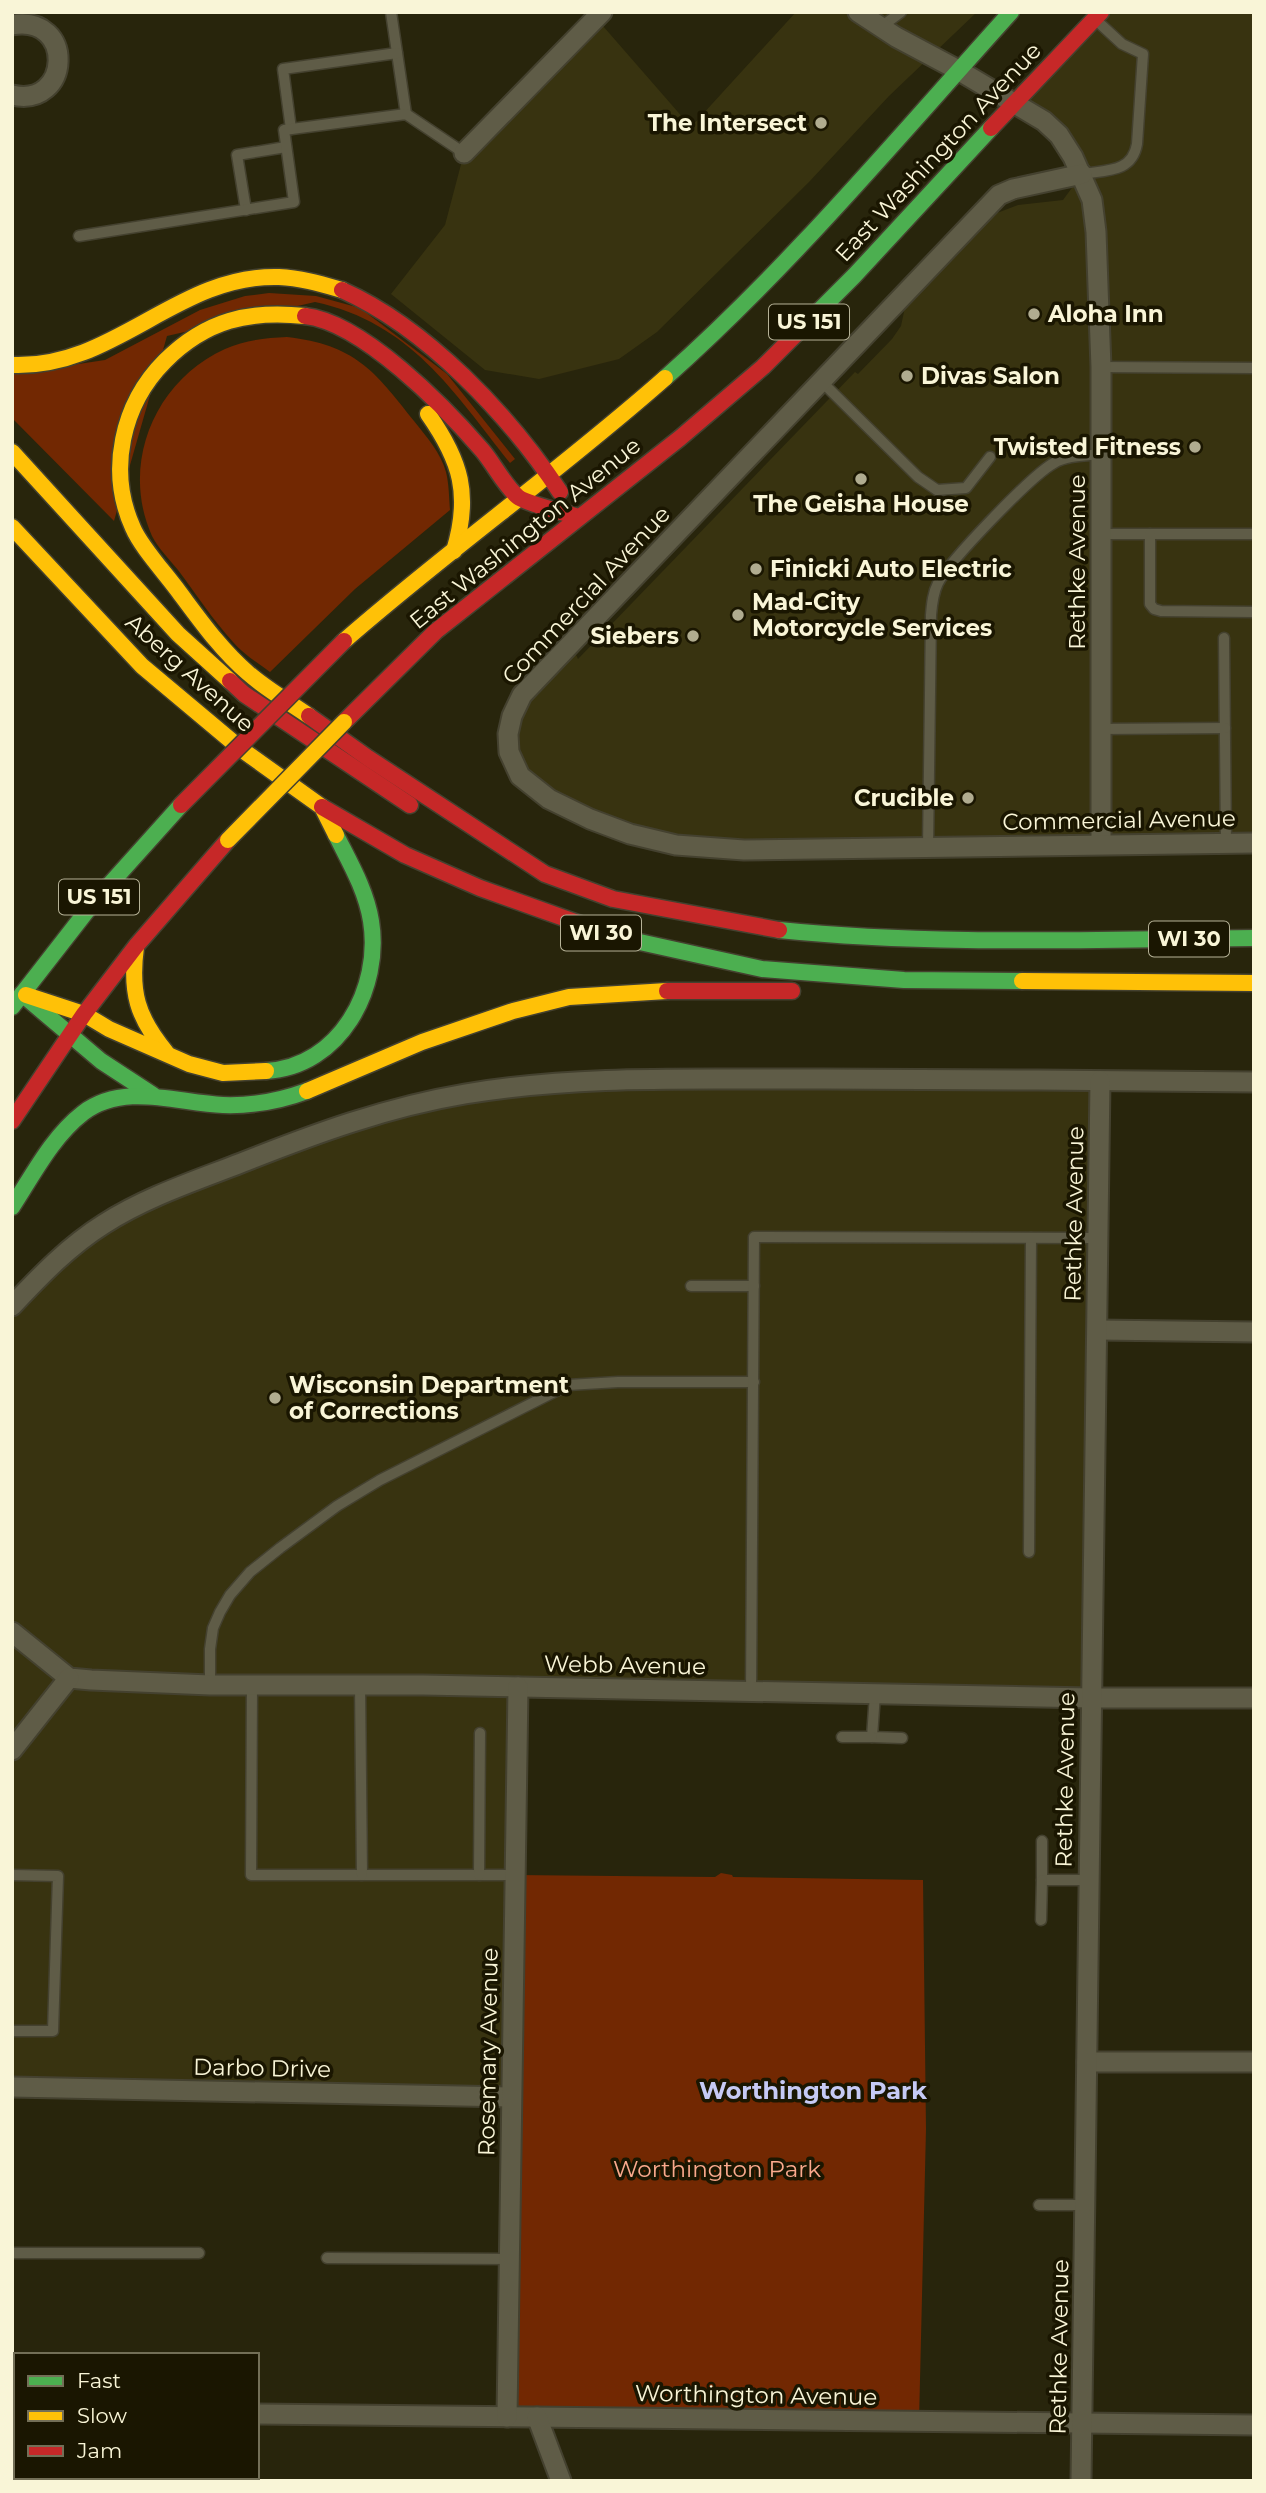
<svg xmlns="http://www.w3.org/2000/svg" width="1266" height="2493" viewBox="0 0 1266 2493" font-family="Montserrat,sans-serif">
  <style>
    .built { fill: #383310 }
    .green { fill: #722802 }
    .lines { fill: none; stroke-linecap: round; stroke-linejoin: round }
    .lane-casing { stroke: #44412f; stroke-width: 13 }
    .street-casing { stroke: #44412f; stroke-width: 23 }
    .fast-casing { stroke: #44412f; stroke-width: 19 }
    .slow-casing { stroke: #44412f; stroke-width: 19 }
    .jam-casing { stroke: #44412f; stroke-width: 19 }
    .lane { stroke: #5f5c47; stroke-width: 10 }
    .street { stroke: #5f5c47; stroke-width: 19 }
    .fast { stroke: #4caf50; stroke-width: 16 }
    .slow { stroke: #ffc107; stroke-width: 16 }
    .jam { stroke: #c62828; stroke-width: 16 }
    .slow-bridge-casing { stroke: #44412f; stroke-width: 19; stroke-linecap: butt }
    .jam-bridge-casing { stroke: #44412f; stroke-width: 19; stroke-linecap: butt }
    .slow-bridge { stroke: #ffc107; stroke-width: 16 }
    .jam-bridge { stroke: #c62828; stroke-width: 16 }
    .poi-dot { fill: #b0ac90; stroke: #1a1601; stroke-width: 2.5 }
    .labels { text-anchor: middle; stroke-width: 7; stroke-linejoin: round; paint-order: stroke }
    .shield { fill: #1a1601; stroke: #b6b297; stroke-width: 2 }
    .shield-label { font-size: 21px; font-weight: bold; fill: #f9f5d7 }
    .poi-label { font-size: 23px; font-weight: bold; fill: #f9f5d7; stroke: #1a1601; text-anchor: start }
    .street-label { font-size: 23px; fill: #f9f5d7; stroke: #1a1601 }
    .park-label { font-size: 23px; fill: #fbaa8d; stroke: #1a1601 }
    .neighbourhood-label { font-size: 24px; font-weight: bold; fill: #c6caf5; stroke: #1a1601 }
  </style>
  <rect width="100%" height="100%" fill="#28250c"/>
  <g class="built">
    <polygon points="796,12 977,12 889,96 809,182 657,332 619,359 539,379 485,370 391,294 445,225 464,153 596,18 691,127"/>
    <polygon points="1101,12 1254,12 1254,843 744,850 630,834 520,776 512,716 571,644 578,659 855,372 858,374 892,339 901,326 905,307 997,213 1018,205 1063,200 1082,174 1073,157 1015,102"/>
    <polygon points="1100,1081 1091,1698 518,1687 511,2097 12,2087 12,1306 77,1243 289,1144 522,1087"/>
  </g>
  <g class="green">
    <path d="M269 293 316 296 360 308 447 374 515 459 510 463C453 391 411 323 315 302L167 336 114 521 12 418V374L105 360 200 310 245 296Z"/>
    <path d="M287 337C355 345 374 370 414 421 426 436 441 453 446 472 449 484 449 497 450 510L355 589 270 672C258 663 243 654 233 642 213 620 196 594 178 570 170 560 158 548 152 536 120 465 154 381 225 349 245 340 266 338 287 337Z"/>
    <polygon points="721,1873 732,1875 733,1877 923,1880 926,2129 919,2422 507,2417 515,1875 715,1877"/>
  </g>
  <g class="lines">
    <defs>
      <g id="lane">
        <polyline points="391,12 406,114"/>
        <polyline points="881,27 901,12"/>
        <polyline points="291,129 283,69 397,53"/>
        <path d="M1082 174C1106 170 1132 173 1137 144L1143 54 1122 44 1096 20"/>
        <polyline points="246,210 237,155 286,147"/>
        <polyline points="79,236 294,202 284,130 406,114 464,153"/>
        <polyline points="1101,367 1254,368"/>
        <polyline points="821,381 918,477 937,490 966,488 990,457"/>
        <polyline points="1101,534 1254,534"/>
        <polyline points="1150,534 1150,604 1154,609 1161,611 1254,612"/>
        <polyline points="1224,638 1226,843"/>
        <polyline points="1101,729 1225,728"/>
        <path d="M928 848 931 615C932 603 933 593 938 583 950 560 1032 475 1054 463 1068 455 1086 456 1102 454"/>
        <polyline points="691,1286 754,1286"/>
        <polyline points="1029,1552 1031,1238"/>
        <polyline points="210,1685 210,1649 213,1628 220,1612 230,1595 250,1572 280,1548 337,1506 380,1480 568,1385 618,1382 754,1382"/>
        <polyline points="252,1685 251,1875 515,1875"/>
        <polyline points="360,1685 362,1875"/>
        <polyline points="751,1692 754,1237 1099,1238"/>
        <polyline points="875,1694 872,1737 902,1738"/>
        <polyline points="842,1737 872,1737"/>
        <polyline points="1042,1841 1042,1880 1089,1880"/>
        <polyline points="12,1875 58,1876 53,2031 12,2031"/>
        <polyline points="479,1875 480,1733"/>
        <polyline points="1041,1920 1042,1880"/>
        <polyline points="1039,2205 1085,2205"/>
        <polyline points="12,2253 199,2253"/>
        <polyline points="327,2258 509,2259"/>
      </g>
      <g id="street">
        <polyline points="858,12 896,37 958,70 1044,121 1059,135 1073,157 1092,200 1096,232 1101,367 1101,844"/>
        <path d="M12 25C76 14 71 109 12 95"/>
        <polyline points="464,153 602,12"/>
        <polyline points="1082,174 1013,189 999,195 522,695 512,716 508,734 509,752 520,776 549,799 590,819 630,834 676,845 744,850 1254,843"/>
        <path d="M12 1306C41 1275 69 1246 104 1224 146 1197 195 1181 241 1163 314 1134 387 1107 465 1094 583 1074 704 1080 823 1079 967 1079 1110 1081 1254 1082"/>
        <polyline points="1098,1330 1254,1332"/>
        <polyline points="12,1632 69,1678 91,1680 210,1685 423,1685 1091,1698 1254,1698"/>
        <polyline points="12,1750 69,1678"/>
        <polyline points="1087,2062 1254,2062"/>
        <polyline points="12,2087 511,2097"/>
        <polyline points="12,2412 16,2412"/>
        <polyline points="257,2414 1254,2425"/>
        <polyline points="507,2417 518,1687"/>
        <polyline points="537,2417 561,2481"/>
        <polyline points="12,2459 16,2463"/>
        <polyline points="27,2477 30,2481"/>
        <polyline points="1081,2481 1100,1081"/>
      </g>
      <g id="fast">
        <polyline points="797,333 854,276 991,128"/>
        <path d="M665 378C790 267 899 136 1011 12"/>
        <path d="M779 930C936 946 1096 939 1254 938"/>
        <polyline points="617,937 762,969 904,980 1022,981"/>
        <polyline points="22,994 101,1061 153,1095"/>
        <polyline points="12,1007 93,903 181,805"/>
        <path d="M266 1071C340 1067 382 988 371 921 366 890 350 863 336 835"/>
        <path d="M12 1207C33 1175 52 1137 83 1113 124 1082 177 1103 223 1105 251 1106 280 1101 307 1091"/>
      </g>
      <g id="slow">
        <path d="M305 316C249 310 206 320 165 361 122 404 107 471 133 528 141 547 166 574 179 592 200 620 221 650 248 673 266 689 289 702 309 716"/>
        <path d="M12 365C115 369 177 274 279 277 301 278 321 284 342 290"/>
        <path d="M428 414C461 461 471 495 454 551"/>
        <polyline points="12,452 178,634 230,681"/>
        <polyline points="12,527 142,666 241,749 322,807 336,835"/>
        <path d="M344 641C448 550 561 470 665 378"/>
        <path d="M136 947C130 992 137 1017 166 1052"/>
        <polyline points="1022,981 1254,983"/>
        <polyline points="26,995 84,1014 109,1029 189,1064 223,1073 266,1071"/>
        <polyline points="307,1091 422,1042 513,1011 569,997 667,991"/>
      </g>
      <g id="jam">
        <polyline points="991,128 1101,12"/>
        <path d="M342 290C427 328 509 415 560 492"/>
        <path d="M305 316C362 322 445 407 482 450 494 464 504 485 518 497 527 504 566 513 579 517"/>
        <polyline points="230,681 244,694 410,805"/>
        <polyline points="309,716 368,758 545,874 613,899 779,930"/>
        <polyline points="344,722 436,631 680,438 763,367 797,333"/>
        <polyline points="322,807 405,855 480,888 617,937"/>
        <polyline points="667,991 792,991"/>
        <polyline points="12,1121 84,1014 136,946 228,840"/>
      </g>
    </defs>
    <use href="#lane" class="lane-casing"/>
    <use href="#street" class="street-casing"/>
    <use href="#fast" class="fast-casing"/>
    <use href="#slow" class="slow-casing"/>
    <use href="#jam" class="jam-casing"/>
    <use href="#lane" class="lane"/>
    <use href="#street" class="street"/>
    <use href="#fast" class="fast"/>
    <use href="#slow" class="slow"/>
    <use href="#jam" class="jam"/>
    <defs>
      <polyline id="slow-bridge" points="228,840 344,722"/>
      <polyline id="jam-bridge" points="181,805 344,641"/>
    </defs>
    <use href="#slow-bridge" class="slow-bridge-casing"/>
    <use href="#jam-bridge" class="jam-bridge-casing"/>
    <use href="#slow-bridge" class="slow-bridge"/>
    <use href="#jam-bridge" class="jam-bridge"/>
  </g>
  <g class="poi-dot">
    <circle cx="821" cy="123" r="7"/>
    <circle cx="1034" cy="314" r="7"/>
    <circle cx="907" cy="376" r="7"/>
    <circle cx="1195" cy="447" r="7"/>
    <circle cx="861" cy="479" r="7"/>
    <circle cx="756" cy="569" r="7"/>
    <circle cx="738" cy="615" r="7"/>
    <circle cx="693" cy="636" r="7"/>
    <circle cx="968" cy="798" r="7"/>
    <circle cx="275" cy="1398" r="7"/>
  </g>
  <g class="labels">
    <g class="shield">
      <rect x="769" y="304.5" width="80" height="35" rx="5"/>
      <rect x="59" y="879.5" width="80" height="35" rx="5"/>
      <rect x="561" y="915.5" width="80" height="35" rx="5"/>
      <rect x="1149" y="921.5" width="80" height="35" rx="5"/>
    </g>
    <g class="shield-label">
      <text x="809" y="329">US 151</text>
      <text x="99" y="904">US 151</text>
      <text x="601" y="940">WI 30</text>
      <text x="1189" y="946">WI 30</text>
    </g>
    <g class="poi-label">
      <text x="807" y="131" text-anchor="end">The Intersect</text>
      <text x="1048" y="322">Aloha Inn</text>
      <text x="921" y="384">Divas Salon</text>
      <text x="1181" y="455" text-anchor="end">Twisted Fitness</text>
      <text x="861" y="512" text-anchor="middle">The Geisha House</text>
      <text x="770" y="577">Finicki Auto Electric</text>
      <text x="752" y="610">Mad-City<tspan x="752" dy="26">Motorcycle Services</tspan></text>
      <text x="679" y="644" text-anchor="end">Siebers</text>
      <text x="954" y="806" text-anchor="end">Crucible</text>
      <text x="289" y="1393">Wisconsin Department<tspan x="289" dy="26">of Corrections</tspan></text>
    </g>
    <g class="street-label">
      <text transform="translate(938 152) rotate(-47)" y="8">East Washington Avenue</text>
      <text transform="translate(525 533) rotate(-39)" y="8">East Washington Avenue</text>
      <text transform="translate(1077 562) rotate(-90)" y="8">Rethke Avenue</text>
      <text transform="translate(586 595) rotate(-47)" y="8">Commercial Avenue</text>
      <text transform="translate(190 673) rotate(42)" y="8">Aberg Avenue</text>
      <text transform="translate(1119 820) rotate(-1)" y="8">Commercial Avenue</text>
      <text transform="translate(1074 1214) rotate(-89)" y="8">Rethke Avenue</text>
      <text transform="translate(625 1665) rotate(1)" y="8">Webb Avenue</text>
      <text transform="translate(1065 1780) rotate(-89)" y="8">Rethke Avenue</text>
      <text transform="translate(488 2052) rotate(-89)" y="8">Rosemary Avenue</text>
      <text transform="translate(262 2068) rotate(1)" y="8">Darbo Drive</text>
      <text transform="translate(1059 2347) rotate(-89)" y="8">Rethke Avenue</text>
      <text transform="translate(756 2395) rotate(1)" y="8">Worthington Avenue</text>
    </g>
    <g class="park-label">
      <text x="717" y="2177">Worthington Park</text>
    </g>
    <g class="neighbourhood-label">
      <text x="813" y="2099">Worthington Park</text>
    </g>
  </g>
  <rect width="1266" height="2493" fill="none" stroke="#f9f5d7" stroke-width="28"/>
  <rect x="14" y="2353" width="245" height="126" fill="#1a1601" stroke="#736f57" stroke-width="2"/>
  <rect x="28" y="2376" width="35" height="10" fill="#4caf50" stroke="#736f57" stroke-width="2"/>
  <text x="77" y="2388" font-size="21" fill="#f9f5d7">Fast</text>
  <rect x="28" y="2411" width="35" height="10" fill="#ffc107" stroke="#736f57" stroke-width="2"/>
  <text x="77" y="2423" font-size="21" fill="#f9f5d7">Slow</text>
  <rect x="28" y="2446" width="35" height="10" fill="#c62828" stroke="#736f57" stroke-width="2"/>
  <text x="77" y="2458" font-size="21" fill="#f9f5d7">Jam</text>
</svg>
